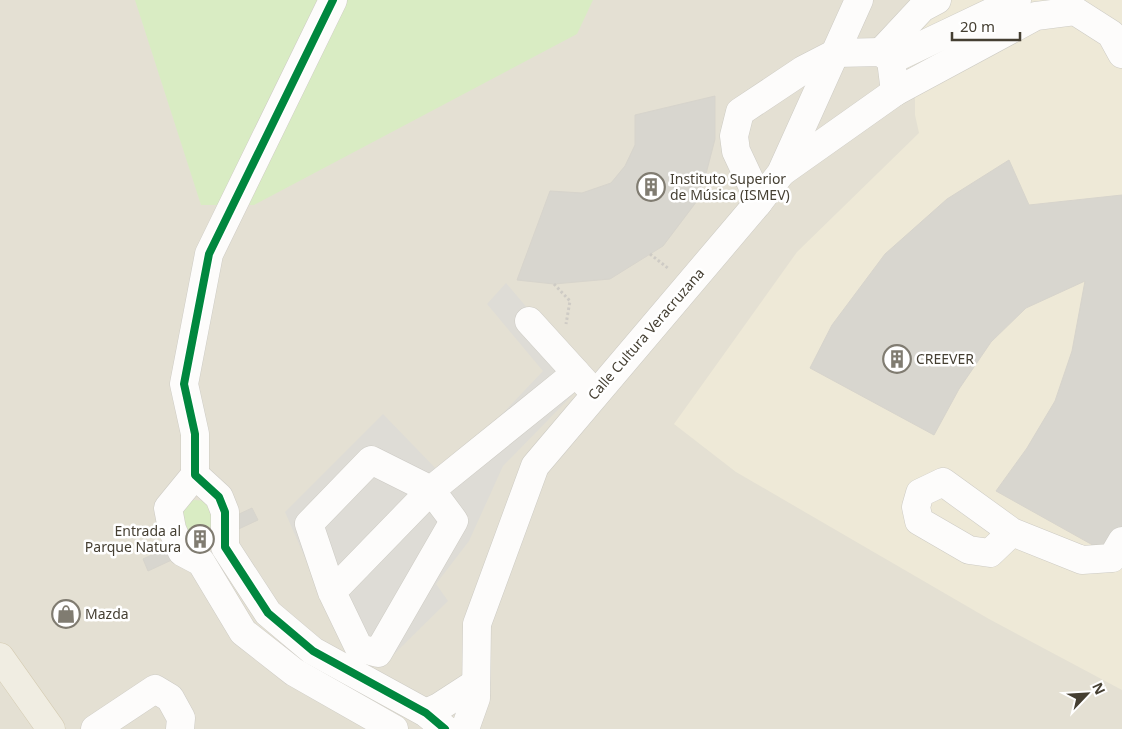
<svg xmlns="http://www.w3.org/2000/svg" width="1122" height="729" viewBox="0 0 1122 729" font-family="'Noto Sans',sans-serif">
  <style>
    .residential { fill: #e4e0d3 }
    .education { fill: #eee9d7 }
    .green { fill: #d9ecc3 }
    .parking { fill: #dedcd6 }
    .building { fill: #d8d6cf; stroke: #d7d4cc }
    .lines { fill: none; stroke-linecap: round; stroke-linejoin: round }
    .minor-casing { stroke: #cdcbc4; stroke-width: 29 }
    .major-casing { stroke: #d4cbb2; stroke-width: 29 }
    .path { stroke: #cecbc5; stroke-width: 3; stroke-dasharray: 2.5 2.5; stroke-linecap: butt }
    .minor { stroke: #fdfcfb; stroke-width: 28 }
    .major { stroke: #f0ede2; stroke-width: 28 }
    .cycleway-casing { stroke: #fff; stroke-width: 11 }
    .cycleway { stroke: #00873e; stroke-width: 8 }
    .labels { text-anchor: middle; stroke-width: 5; stroke-linejoin: round; paint-order: stroke }
    .poi-label { font-size: 14px; fill: #453f32; stroke: #fff; text-anchor: start }
    .street-label { font-size: 14px; fill: #453f32; stroke: #fff }
  </style>
  <rect width="100%" height="100%" fill="#efede6"/>
  <rect class="residential" x="0" y="0" width="1122" height="729"/>
  <polygon class="education" points="924,0 1122,0 1122,690 989,619 736,472 674,424 797,252 919,133 915,115 915,73 895,58"/>
  <g class="green">
    <polygon points="135,0 593,0 577,34 254,205 201,205"/>
    <polygon points="194,500 207,501 221,525 187,540 179,514 187,503"/>
  </g>
  <polygon class="parking" points="506,283 561,348 589,378 503,466 469,541 436,584 448,601 388,660 344,647 285,512 383,414 443,476 543,371 487,304"/>
  <g class="building">
    <polygon points="715,96 715,139 700,197 663,246 610,279 554,284 517,280 550,191 582,193 611,183 625,166 635,145 635,115"/>
    <polygon points="1009,160 1029,205 1122,195 1122,528 1107,553 996,491 1027,448 1055,401 1072,351 1085,281 1026,308 991,342 959,389 934,435 810,368 832,325 885,254 947,199"/>
    <polygon points="252,508 258,520 148,571 143,559"/>
  </g>
  <g class="lines">
    <defs>
      <g id="minor">
        <polyline points="881,52 922,8 937,0"/>
        <polyline points="891,60 1017,0"/>
        <polyline points="895,92 1036,16 1075,11 1111,34 1122,54"/>
        <polyline points="758,203 751,183 736,151 734,136 740,112 803,70 836,53 881,52 891,60 895,92 782,172"/>
        <polyline points="529,321 589,387"/>
        <polyline points="195,475 195,434 184,384 209,254 333,0"/>
        <polyline points="195,475 219,497 225,512 225,547 268,613 313,651 426,713 445,729"/>
        <polyline points="195,475 168,508 172,529 182,552 201,562 243,632 294,672 394,729"/>
        <polyline points="1012,532 990,553 969,550 919,521 916,507 920,493 943,482 1012,532 1082,560 1112,558 1122,541"/>
        <polyline points="332,592 431,490 371,460 309,524 332,592 359,648 378,653 454,521 431,490 576,373"/>
        <polyline points="426,713 439,707 476,683"/>
        <polyline points="95,729 155,689 170,698 181,718 180,729"/>
        <polyline points="465,729 476,698 477,624 535,466 758,203 781,173 859,0"/>
      </g>
      <polyline id="major" points="0,657 51,729"/>
    </defs>
    <use href="#minor" class="minor-casing"/>
    <use href="#major" class="major-casing"/>
    <g class="path">
      <polyline points="650,254 669,269"/>
      <polyline points="554,284 570,301 566,324"/>
    </g>
    <use href="#minor" class="minor"/>
    <use href="#major" class="major"/>
    <defs>
      <polyline id="cycleway" points="333,0 209,254 184,384 195,434 195,475 219,497 225,512 225,547 268,613 313,651 426,713 445,729"/>
    </defs>
    <use href="#cycleway" class="cycleway-casing"/>
    <use href="#cycleway" class="cycleway"/>
  </g>
  <defs>
    <symbol id="building-ring" viewBox="-11 -11 22 22"><circle r="9.5" fill="#fff" stroke="#807c71" stroke-width="1.5"/><path d="M-4-6H4V6H1V3H-1V6H-4ZM-2.5-4.3h1.7v1.8h-1.7ZM.8-4.3h1.7v1.8H.8ZM-2.5-1h1.7V.8h-1.7ZM.8-1h1.7V.8H.8Z" fill="#807c71"/></symbol>
    <symbol id="shop-ring" viewBox="-11 -11 22 22"><circle r="9.5" fill="#fff" stroke="#807c71" stroke-width="1.5"/><path d="M-5-2.5h2.3a2.7 3.5 0 0 1 5.4 0H5L5.5 6h-11ZM-1.5-2.5h3a1.5 2.3 0 0 0-3 0Z" fill="#807c71"/></symbol>
  </defs>
  <g fill-rule="evenodd">
    <use href="#building-ring" x="635" y="171" width="32" height="32"/>
    <use href="#building-ring" x="881" y="343" width="32" height="32"/>
    <use href="#building-ring" x="184" y="523" width="32" height="32"/>
    <use href="#shop-ring" x="50" y="598" width="32" height="32"/>
  </g>
  <g class="labels">
    <g class="poi-label">
      <text x="670" y="184">Instituto Superior<tspan x="670" dy="16">de Música (ISMEV)</tspan></text>
      <text x="916" y="364">CREEVER</text>
      <text x="181" y="536" text-anchor="end">Entrada al<tspan x="181" dy="16">Parque Natura</tspan></text>
      <text x="85" y="619">Mazda</text>
    </g>
    <g class="street-label">
      <text transform="translate(646 334) rotate(-49)" y="5">Calle Cultura Veracruzana</text>
    </g>
  </g>
  <g transform="translate(1087 694) rotate(65)" stroke="#ffffff" stroke-width="4" paint-order="stroke">
  <path d="M0-4L9 19L0 12L-9 19Z" fill="#453f32"/>
  <text y="-8" font-size="14" font-weight="bold" text-anchor="middle" fill="#453f32">N</text>
  </g>
  <path d="M952 32v8h68v-8" fill="none" stroke="#453f32" stroke-width="2.5"/>
  <text x="960" y="32" font-size="15" fill="#453f32" stroke="#ffffff" stroke-width="4" paint-order="stroke">20 m</text>
</svg>
